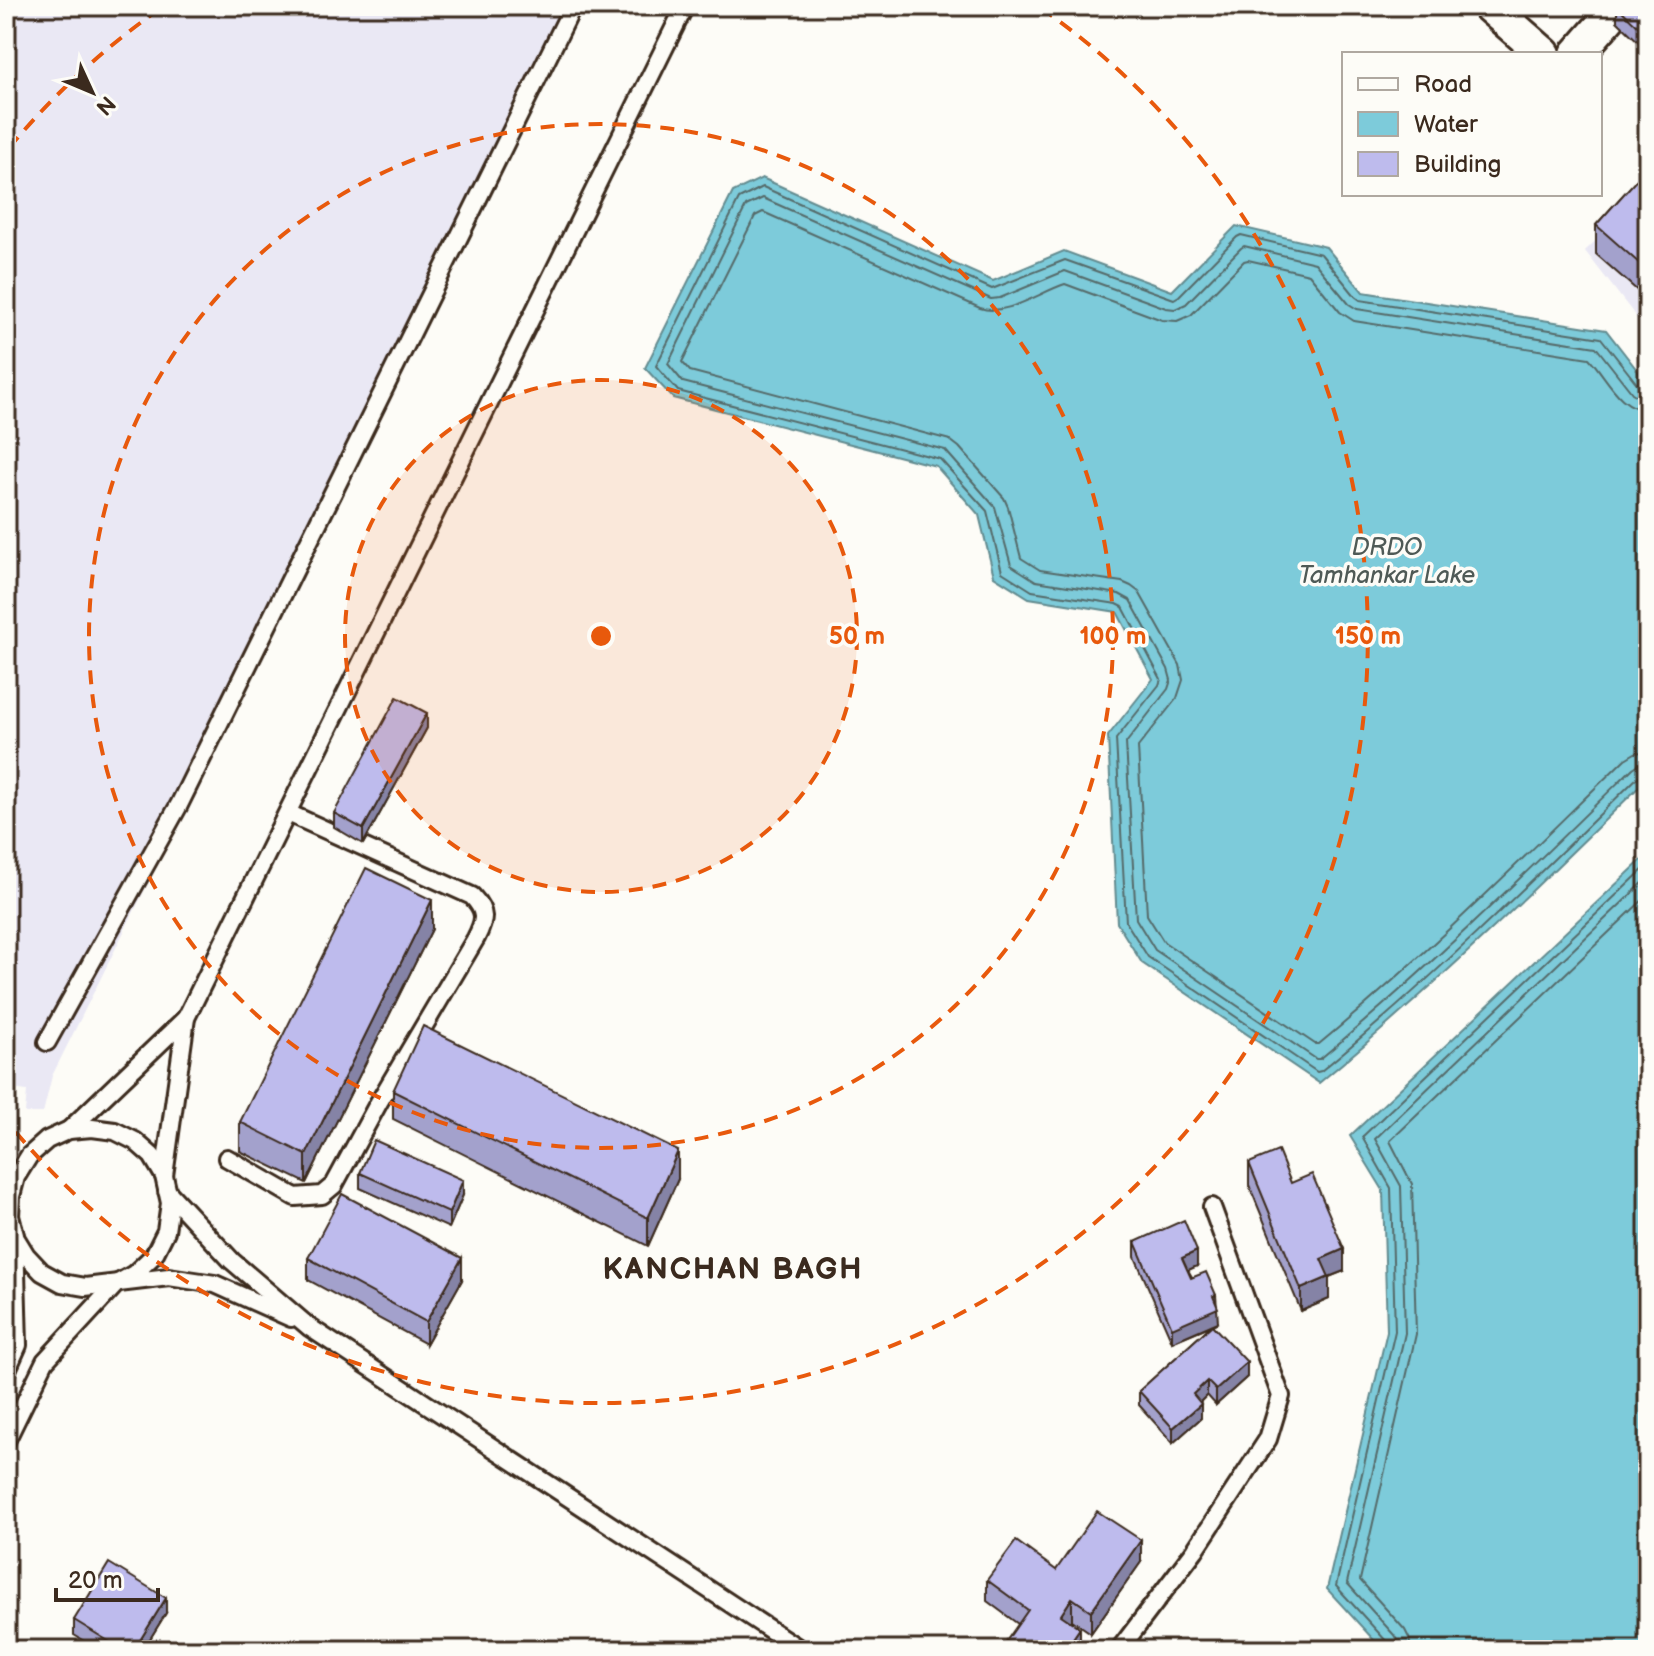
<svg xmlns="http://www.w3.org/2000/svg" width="1654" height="1656" viewBox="0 0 1654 1656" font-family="'Balsamiq Sans',sans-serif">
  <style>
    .built { fill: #eae8f4 }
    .water { fill: #7dcbda; stroke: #638b8f; stroke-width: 2 }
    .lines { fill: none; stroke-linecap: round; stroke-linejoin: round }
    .shore { stroke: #556a69; stroke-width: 2 }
    .lane-casing { stroke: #3b2a1e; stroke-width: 22 }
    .street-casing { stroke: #3b2a1e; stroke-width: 38 }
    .lane { stroke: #fdfcf7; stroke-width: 16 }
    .street { stroke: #fdfcf7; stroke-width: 32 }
    .wall { fill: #a3a1cc; stroke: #3b2a1e; stroke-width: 2 }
    .shaded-wall { fill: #8583a6; stroke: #3b2a1e; stroke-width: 2 }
    .building { fill: #bebbed; stroke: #3b2a1e; stroke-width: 2 }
    .ring { fill: none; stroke: #e8590c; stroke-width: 4; stroke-dasharray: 14 10 }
    .labels { text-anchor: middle; stroke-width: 7; stroke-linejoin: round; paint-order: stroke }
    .water-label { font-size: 24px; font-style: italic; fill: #4f5a56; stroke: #fdfcf7 }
    .district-label { font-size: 30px; font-weight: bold; letter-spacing: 2px; fill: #3b2a1e; stroke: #fdfcf7 }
    .centre { fill: #e8590c; stroke: #fdfcf7; stroke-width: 4 }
    .ring-label { font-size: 24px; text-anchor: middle; font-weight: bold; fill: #e8590c; stroke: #fdfcf7; stroke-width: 7; stroke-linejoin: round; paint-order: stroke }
  </style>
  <rect width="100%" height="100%" fill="#fdfcf7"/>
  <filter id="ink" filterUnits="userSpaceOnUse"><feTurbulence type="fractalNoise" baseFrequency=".0125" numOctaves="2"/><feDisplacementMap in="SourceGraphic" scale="16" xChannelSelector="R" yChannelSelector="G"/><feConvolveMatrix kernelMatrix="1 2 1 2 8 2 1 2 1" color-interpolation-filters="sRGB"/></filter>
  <g filter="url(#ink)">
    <g class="built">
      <polygon points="6,6 585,6 52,1076 43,1113 25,1113 27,1091 6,1088"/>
      <polygon points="1648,189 1648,332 1585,251"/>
    </g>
    <g class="water">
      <path d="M762 178 993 281 1064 251 1172 291 1236 226 1326 247 1363 292 1606 330 1648 384V778C1541 883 1434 988 1319 1083L1142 963 1117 923 1108 736 1153 679 1117 612 1029 598 994 576 979 515 936 466 673 398 645 368 733 192Z"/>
      <polygon points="1648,854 1648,1650 1383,1650 1327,1589 1387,1331 1383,1190 1350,1136"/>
    </g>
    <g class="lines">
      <g class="shore">
        <path d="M1648 388 1638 385 1601 338 1360 300 1356 297 1321 254 1241 235 1237 237 1179 296 1174 299 1065 260 992 289 763 187 739 199 656 366 678 391 940 459 987 511 1002 572 1032 591 1117 604 1123 607 1161 679 1159 685 1116 739 1126 922 1148 957 1317 1072 1321 1071C1433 979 1536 877 1639 776L1648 773"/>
        <path d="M1648 398 1639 397 1632 393 1596 347 1357 309 1349 304 1315 263 1244 246 1241 248 1186 304 1175 309 1166 308 1065 271 1000 298 991 299 763 198 746 206 668 364 683 382 945 450 995 507 1011 565 1036 581 1119 594 1130 600 1168 669 1171 680 1168 689 1126 743 1136 919 1155 950 1316 1059H1320C1430 968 1531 868 1633 768L1639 764 1648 763"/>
        <path d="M1648 410C1619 409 1607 377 1589 358L1354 321 1340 312 1309 274 1248 260 1244 261 1191 315 1177 321 1162 320 1065 284C1040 292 1006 317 980 308L763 212 755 216 682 362 690 371 950 440 959 447 1004 498 1008 507 1021 558 1040 570 1122 582 1131 586 1139 592 1180 665 1183 680 1177 698 1138 747 1147 915 1164 942 1315 1044H1319C1427 955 1525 856 1625 759L1635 753 1648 751"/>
        <polyline points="1389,1650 1387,1642 1336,1586 1395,1331 1391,1188 1362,1137 1648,865"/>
        <polyline points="1399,1650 1398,1642 1394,1635 1347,1583 1405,1333 1401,1186 1375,1139 1648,878"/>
        <polyline points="1411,1650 1409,1638 1405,1630 1360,1580 1416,1334 1412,1184 1390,1141 1648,895"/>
      </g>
      <defs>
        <g id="lane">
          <polyline points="47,1042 179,805 573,6"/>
          <polyline points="69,1130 186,1018"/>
          <path d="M227 1158 295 1197 322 1195 334 1185 379 1102 476 938C485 920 487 912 472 896L288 813"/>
          <polyline points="164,1176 186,1018 685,6"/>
          <polyline points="167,1191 232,1261 309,1327 801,1650"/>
          <polyline points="15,1237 26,1255 42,1272 62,1283 85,1287 169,1277 215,1284 291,1318"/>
          <polyline points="6,1372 18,1345 15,1235 10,1216 11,1196 16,1177 29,1156 47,1140 69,1130 92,1128 115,1131 135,1141 152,1156 164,1176 170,1203 166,1231 154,1255 134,1274 116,1284 45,1361 6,1441"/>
          <polyline points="1119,1650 1195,1550 1268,1439 1281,1396 1212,1207"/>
        </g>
        <g id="street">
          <polyline points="1489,6 1544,54"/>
          <polyline points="1577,54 1619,6"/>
        </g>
      </defs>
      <use href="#lane" class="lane-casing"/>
      <use href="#street" class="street-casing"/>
      <use href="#lane" class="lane"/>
      <use href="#street" class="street"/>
    </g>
    <g class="wall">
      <polygon points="1617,6 1648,6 1648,51 1617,21"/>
      <polygon points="1648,167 1648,300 1596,254 1596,225"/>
      <polygon points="427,728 363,844 334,827 334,813"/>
      <polygon points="432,929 306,1183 240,1151 240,1122"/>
      <polygon points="393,1091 678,1179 648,1246 393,1119"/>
      <polygon points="1249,1163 1344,1271 1329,1277 1329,1299 1301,1311 1249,1185"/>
      <polygon points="360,1173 463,1195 449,1228 360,1188"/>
      <polygon points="1135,1242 1197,1266 1188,1270 1218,1322 1212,1325 1247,1377 1216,1405 1207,1395 1200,1402 1201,1418 1173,1443 1139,1405 1139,1391 1212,1325 1172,1342 1135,1257"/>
      <polygon points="308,1258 462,1280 426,1344 308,1280"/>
      <polygon points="1141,1562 1091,1633 1072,1620 1018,1624 987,1601 987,1580 1056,1570"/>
      <polygon points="166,1613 143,1650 99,1650 74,1635 74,1620"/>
    </g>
    <g class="shaded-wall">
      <polygon points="427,713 427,728 363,844 363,829"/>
      <polygon points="432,900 432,929 306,1183 306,1155"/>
      <polygon points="678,1151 678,1179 648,1246 648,1218"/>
      <polygon points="463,1180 463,1195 449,1228 449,1213"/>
      <polygon points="1344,1249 1344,1271 1321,1280 1321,1259"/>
      <polygon points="1197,1251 1197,1266 1182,1273 1182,1258"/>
      <polygon points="462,1258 462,1280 426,1344 426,1322"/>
      <polygon points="1329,1277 1329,1299 1301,1311 1301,1289"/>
      <polygon points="1216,1295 1218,1322 1172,1342 1172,1328 1213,1296"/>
      <polygon points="1247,1362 1247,1377 1216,1405 1216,1390"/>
      <polygon points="1207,1381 1207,1395 1193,1409 1193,1394"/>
      <polygon points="1201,1404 1201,1418 1173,1443 1173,1428"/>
      <polygon points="1141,1540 1141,1562 1091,1633 1091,1611"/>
      <polygon points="166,1598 166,1613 143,1650 134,1650"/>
      <polygon points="1072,1598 1072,1620 1061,1637 1061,1615"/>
      <polygon points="1080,1628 1080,1650 1065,1650"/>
    </g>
    <g class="building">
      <polygon points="1617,6 1648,6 1648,36"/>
      <polygon points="1648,167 1648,271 1596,225"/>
      <polygon points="397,697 427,713 363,829 334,813"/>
      <polygon points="366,868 432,900 306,1155 240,1122"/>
      <polygon points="423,1026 678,1151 648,1218 393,1091"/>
      <polygon points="374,1140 463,1180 449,1213 360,1173"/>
      <polygon points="1278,1151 1291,1183 1312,1174 1344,1249 1321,1259 1329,1277 1301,1289 1249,1163"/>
      <polygon points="342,1194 462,1258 426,1322 308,1258"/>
      <polygon points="1184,1220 1197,1251 1182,1258 1191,1278 1206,1272 1216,1295 1213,1296 1218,1308 1172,1328 1135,1242"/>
      <polygon points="1212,1325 1247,1362 1216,1390 1207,1381 1193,1394 1201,1404 1173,1428 1139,1391"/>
      <polygon points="1097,1511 1141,1540 1091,1611 1072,1598 1061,1615 1080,1628 1065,1650 1000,1650 1028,1610 987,1580 1016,1541 1056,1570"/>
      <polygon points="109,1563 166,1598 134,1650 123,1650 74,1620"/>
    </g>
  </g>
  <circle cx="601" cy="636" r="256" fill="#e8590c" fill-opacity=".12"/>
  <g class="ring">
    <circle cx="601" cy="636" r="256"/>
    <circle cx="601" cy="636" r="512"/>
    <path d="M9 148A767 767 0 0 1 161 8M1041 8A767 767 0 1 1 9 1124"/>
  </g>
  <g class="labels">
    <g class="water-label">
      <text x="1387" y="555">DRDO<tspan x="1387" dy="28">Tamhankar Lake</tspan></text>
    </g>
    <g class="district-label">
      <text x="733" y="1279">KANCHAN BAGH</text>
    </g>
  </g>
  <circle cx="601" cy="636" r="12" class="centre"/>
  <g class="ring-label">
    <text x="857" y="644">50 m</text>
    <text x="1113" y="644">100 m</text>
    <text x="1368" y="644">150 m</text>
  </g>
  <rect width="1654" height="1656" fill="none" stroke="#fdfcf7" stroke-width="32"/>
  <rect x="16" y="16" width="1622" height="1624" fill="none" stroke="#3b2a1e" stroke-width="3" filter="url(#ink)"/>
  <rect x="1342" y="52" width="260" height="144" fill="#fdfcf7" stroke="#afa8a0" stroke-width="2"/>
  <rect x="1358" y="78" width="40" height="12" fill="#fdfcf7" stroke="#afa8a0" stroke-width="2"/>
  <text x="1414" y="92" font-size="24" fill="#3b2a1e">Road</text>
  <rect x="1358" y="112" width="40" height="24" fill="#7dcbda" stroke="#afa8a0" stroke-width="2"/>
  <text x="1414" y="132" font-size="24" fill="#3b2a1e">Water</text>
  <rect x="1358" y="152" width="40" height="24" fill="#bebbed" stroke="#afa8a0" stroke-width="2"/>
  <text x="1414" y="172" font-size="24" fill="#3b2a1e">Building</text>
  <g transform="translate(92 92) rotate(134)" stroke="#fdfcf7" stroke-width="6" paint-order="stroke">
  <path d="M0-6L14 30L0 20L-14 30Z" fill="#3b2a1e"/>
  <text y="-12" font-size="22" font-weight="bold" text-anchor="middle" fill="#3b2a1e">N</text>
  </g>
  <path d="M56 1588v12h102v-12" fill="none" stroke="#3b2a1e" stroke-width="4"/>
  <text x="68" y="1588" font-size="24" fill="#3b2a1e" stroke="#fdfcf7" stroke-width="6" paint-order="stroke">20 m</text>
</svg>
